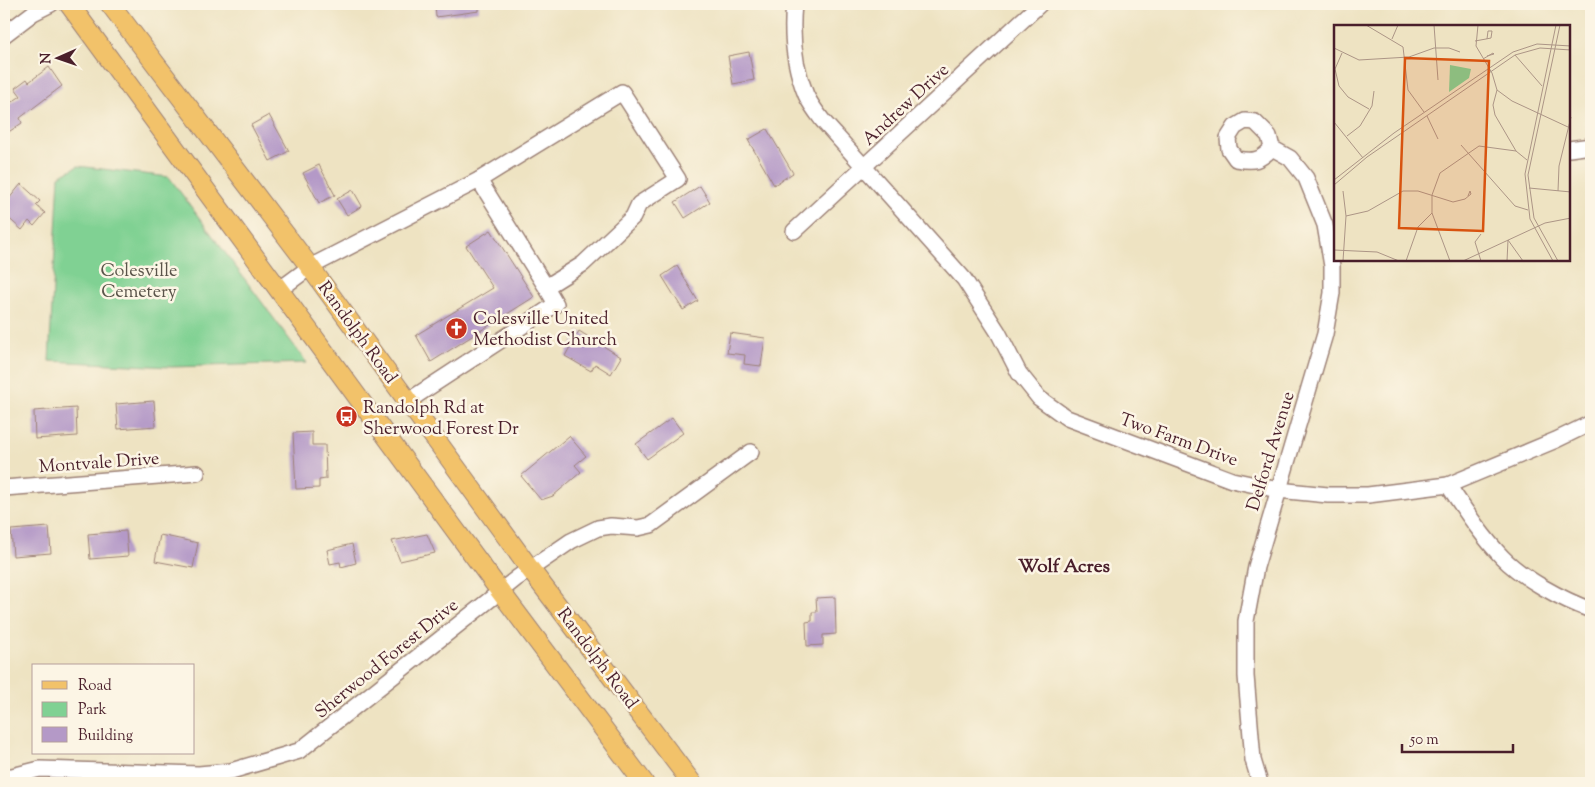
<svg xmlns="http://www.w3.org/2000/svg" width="1595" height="787" viewBox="0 0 1595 787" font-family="'Sorts Mill Goudy',serif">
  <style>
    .green { fill: #80d193; stroke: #65785f }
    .building { fill: #b499c7 }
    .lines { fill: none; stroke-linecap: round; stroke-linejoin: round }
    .minor-casing { stroke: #9c8176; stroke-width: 18 }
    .major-casing { stroke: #9c8176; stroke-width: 21 }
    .minor { stroke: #fff; stroke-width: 15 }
    .major { stroke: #f2c26a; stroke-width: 19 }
    .labels { text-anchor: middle; stroke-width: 5; stroke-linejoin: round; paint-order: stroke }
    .street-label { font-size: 18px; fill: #4a1f2b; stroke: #fcf5e5 }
    .park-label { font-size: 18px; fill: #5a544a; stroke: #fcf5e5 }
    .poi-label { font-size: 18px; fill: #4a1f2b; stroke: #fcf5e5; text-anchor: start }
    .neighbourhood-label { font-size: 19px; font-weight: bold; fill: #4a1f2b; stroke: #fcf5e5 }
    .inset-road { fill: none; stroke: #ac9586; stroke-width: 1 }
    .view { fill: #d8530f; fill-opacity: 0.15; stroke: #d8530f; stroke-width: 2.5 }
    .inset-edge { fill: none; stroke: #4a1f2b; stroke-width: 2.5 }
  </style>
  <rect width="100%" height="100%" fill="#fcf5e5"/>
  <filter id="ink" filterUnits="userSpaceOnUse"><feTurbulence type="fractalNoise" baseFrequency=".02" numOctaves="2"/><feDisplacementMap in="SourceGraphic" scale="10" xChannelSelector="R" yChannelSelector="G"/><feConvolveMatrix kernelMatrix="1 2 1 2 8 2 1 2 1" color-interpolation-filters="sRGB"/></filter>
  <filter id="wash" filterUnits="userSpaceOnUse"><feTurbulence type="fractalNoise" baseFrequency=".0096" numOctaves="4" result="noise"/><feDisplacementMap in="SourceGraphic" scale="20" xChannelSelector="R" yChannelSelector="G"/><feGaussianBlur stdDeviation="1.12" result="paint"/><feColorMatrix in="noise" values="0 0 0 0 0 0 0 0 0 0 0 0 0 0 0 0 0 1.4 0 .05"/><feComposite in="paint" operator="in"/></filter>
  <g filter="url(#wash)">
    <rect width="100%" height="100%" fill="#eee3c2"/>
    <polygon class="green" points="78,166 169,177 307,363 171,367 49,361 59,176"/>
    <g id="blocks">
      <g class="building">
        <polygon points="435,4 479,4 479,11 436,17"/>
        <polygon points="749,52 754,80 733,84 728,56"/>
        <polygon points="49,67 62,86 20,118 22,123 4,135 4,107 21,96 15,88 27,79 29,82"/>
        <polygon points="269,115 289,151 270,161 251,125"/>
        <polygon points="767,129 793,173 774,185 748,140"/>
        <polygon points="319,165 335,195 319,203 303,173"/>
        <polygon points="21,184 40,201 36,205 45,213 34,226 29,221 22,230 4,214 4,205"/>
        <polygon points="700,186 710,202 685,218 675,202"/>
        <polygon points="353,190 362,206 347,215 337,199"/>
        <polygon points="491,230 534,297 431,362 416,335 493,288 466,246"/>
        <polygon points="677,266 698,301 683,310 662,276"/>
        <polygon points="579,331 621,357 611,374 595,364 591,371 565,356"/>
        <polygon points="730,333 765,338 761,366 744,364 745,355 727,353"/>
        <polygon points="154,401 156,426 118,429 116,404"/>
        <polygon points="76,408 77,436 35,439 34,411"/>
        <polygon points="672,418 683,433 647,459 636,444"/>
        <polygon points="312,432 312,445 325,445 326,479 319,480 319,488 296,489 293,433"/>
        <polygon points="569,436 586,456 575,465 581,472 553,496 541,500 521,476"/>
        <polygon points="49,527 51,553 13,556 11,530"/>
        <polygon points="126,531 128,556 90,559 88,534"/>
        <polygon points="427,534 435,553 400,561 392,541"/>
        <polygon points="160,535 198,543 193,568 155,561"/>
        <polygon points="352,544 356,563 341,567 340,562 330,564 327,550"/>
        <polygon points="835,597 836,634 823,635 823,645 807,646 806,622 812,621 812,612 817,612 816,598"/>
      </g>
    </g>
  </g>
  <g filter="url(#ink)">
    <use href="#blocks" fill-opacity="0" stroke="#9c8176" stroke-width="1"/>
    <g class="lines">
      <defs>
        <g id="minor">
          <path d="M794 4C791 34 794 66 806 95 810 104 817 113 823 121L964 279 998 332 1019 373 1039 398 1067 418 1232 480 1278 490 1328 495H1368L1448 485 1556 440 1591 423"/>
          <polyline points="4,35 33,13 51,4"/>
          <polyline points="1569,149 1591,146"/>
          <polyline points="794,231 1040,4"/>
          <polyline points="279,290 310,267 479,180"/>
          <polyline points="408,401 556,304 546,287 479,180 622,92 678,179 639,204 633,217 583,264 546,287"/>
          <path d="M1448 485C1465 510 1481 535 1502 557 1522 578 1563 600 1591 610"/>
          <polyline points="4,488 197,473"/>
          <polyline points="4,778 40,769 199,774 231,771 299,751 517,578 571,541 598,528 611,526 638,528 651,525 751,452"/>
          <path d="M1260 783 1253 760 1246 676V621L1256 567 1325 334 1332 293V266L1325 225 1306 178 1290 158 1272 148 1269 136 1255 122 1245 121 1235 127 1228 138 1229 149 1236 159C1254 162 1260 161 1272 148"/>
        </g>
        <g id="major">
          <polyline points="69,4 500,591 644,783"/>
          <polyline points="110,4 310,267 530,569 692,783"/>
        </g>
      </defs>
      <use href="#minor" class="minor-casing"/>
      <use href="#major" class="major-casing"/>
      <use href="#minor" class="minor"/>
      <use href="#major" class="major"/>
    </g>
  </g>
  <defs>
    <symbol id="church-disc" viewBox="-11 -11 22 22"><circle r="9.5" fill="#c8321e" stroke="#fcf5e5"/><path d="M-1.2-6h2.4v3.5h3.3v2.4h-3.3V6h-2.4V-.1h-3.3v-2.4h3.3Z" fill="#fff"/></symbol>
    <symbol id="bus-disc" viewBox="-11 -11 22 22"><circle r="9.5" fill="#c8321e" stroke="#fcf5e5"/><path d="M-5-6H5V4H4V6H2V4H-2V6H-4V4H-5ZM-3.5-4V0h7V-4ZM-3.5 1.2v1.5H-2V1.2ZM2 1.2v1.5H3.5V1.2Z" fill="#fff"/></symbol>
  </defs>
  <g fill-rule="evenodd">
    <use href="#church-disc" x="444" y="316" width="25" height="25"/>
    <use href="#bus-disc" x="334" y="404" width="25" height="25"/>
  </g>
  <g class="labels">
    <g class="street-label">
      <text transform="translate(905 104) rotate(-43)" y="6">Andrew Drive</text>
      <text transform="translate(358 332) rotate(54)" y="6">Randolph Road</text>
      <text transform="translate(1179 439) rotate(20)" y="6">Two Farm Drive</text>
      <text transform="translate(1270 451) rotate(-73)" y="6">Delford Avenue</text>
      <text transform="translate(99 462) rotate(-4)" y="6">Montvale Drive</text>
      <text transform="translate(386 658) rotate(-39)" y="6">Sherwood Forest Drive</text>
      <text transform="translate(598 658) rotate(53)" y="6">Randolph Road</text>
    </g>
    <g class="park-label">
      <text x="139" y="276">Colesville<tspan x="139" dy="21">Cemetery</tspan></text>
    </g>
    <g class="poi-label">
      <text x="473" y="324">Colesville United<tspan x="473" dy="21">Methodist Church</tspan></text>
      <text x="363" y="413">Randolph Rd at<tspan x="363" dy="21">Sherwood Forest Dr</tspan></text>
    </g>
    <g class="neighbourhood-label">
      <text x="1064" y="572">Wolf Acres</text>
    </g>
  </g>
  <g transform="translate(1334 25)">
    <rect width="236" height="236" fill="#eee3c2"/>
    <path d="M116 40 137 44 135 53 115 67Z" fill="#80d193"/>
    <path class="inset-road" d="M32 0 69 22 74 65 90 87M100 0 104 55M144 0 142 21 158 48 163 65 159 80 161 90 182 126 193 135M58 14 64 0M141 16 152 14 157 13 158 6H154L153 14M0 23 25 35 75 32 100 23H115L126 27M8 28 1 44 5 61 14 72 35 84M181 30 208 61M149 34 159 28 160 29 153 31M163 65 178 76 234 102M93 91 104 114M0 97 29 133M13 111 26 101 38 81 40 66M127 120 181 181 194 185M0 155 60 108 179 27 203 19 237 21M0 160 33 132 181 30 206 23 237 25M195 163 237 167M224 166 225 141 237 92M12 191 34 186 69 166H84L119 177 131 174 137 169 136 166 134 171M174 215 189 236M0 225 43 227 65 236M9 236 12 191 9 166M72 236 84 202 98 188M116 236 98 188V170L106 148 145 121 182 126M129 236 211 198 237 193M147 236 141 217 147 209M173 236 174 215M219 236 196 194 191 149 222 0M224 236 200 193 194 150 226 0"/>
    <path class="view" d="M71 33 155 36 149 206 65 203Z"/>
    <rect width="236" height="236" class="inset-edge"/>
  </g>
  <rect width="1595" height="787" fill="none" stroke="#fcf5e5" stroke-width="20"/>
  <rect x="32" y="664" width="162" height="90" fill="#fcf5e5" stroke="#b59f9b"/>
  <rect x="42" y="681" width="25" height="8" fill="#f2c26a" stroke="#b59f9b"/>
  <text x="78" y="690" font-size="15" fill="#4a1f2b">Road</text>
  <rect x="42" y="702" width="25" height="15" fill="#80d193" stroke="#b59f9b"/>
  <text x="78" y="714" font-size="15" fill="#4a1f2b">Park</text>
  <rect x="42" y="727" width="25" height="15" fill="#b499c7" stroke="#b59f9b"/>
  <text x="78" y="740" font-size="15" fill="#4a1f2b">Building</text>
  <g transform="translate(58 58) rotate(268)" stroke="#fcf5e5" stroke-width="4" paint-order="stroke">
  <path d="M0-4L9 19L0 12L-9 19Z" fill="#4a1f2b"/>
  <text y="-8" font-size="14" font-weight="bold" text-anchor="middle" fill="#4a1f2b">N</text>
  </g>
  <path d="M1402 744v8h111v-8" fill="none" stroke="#4a1f2b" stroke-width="2.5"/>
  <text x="1410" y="744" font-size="15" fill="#4a1f2b" stroke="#fcf5e5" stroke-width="4" paint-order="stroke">50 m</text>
</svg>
